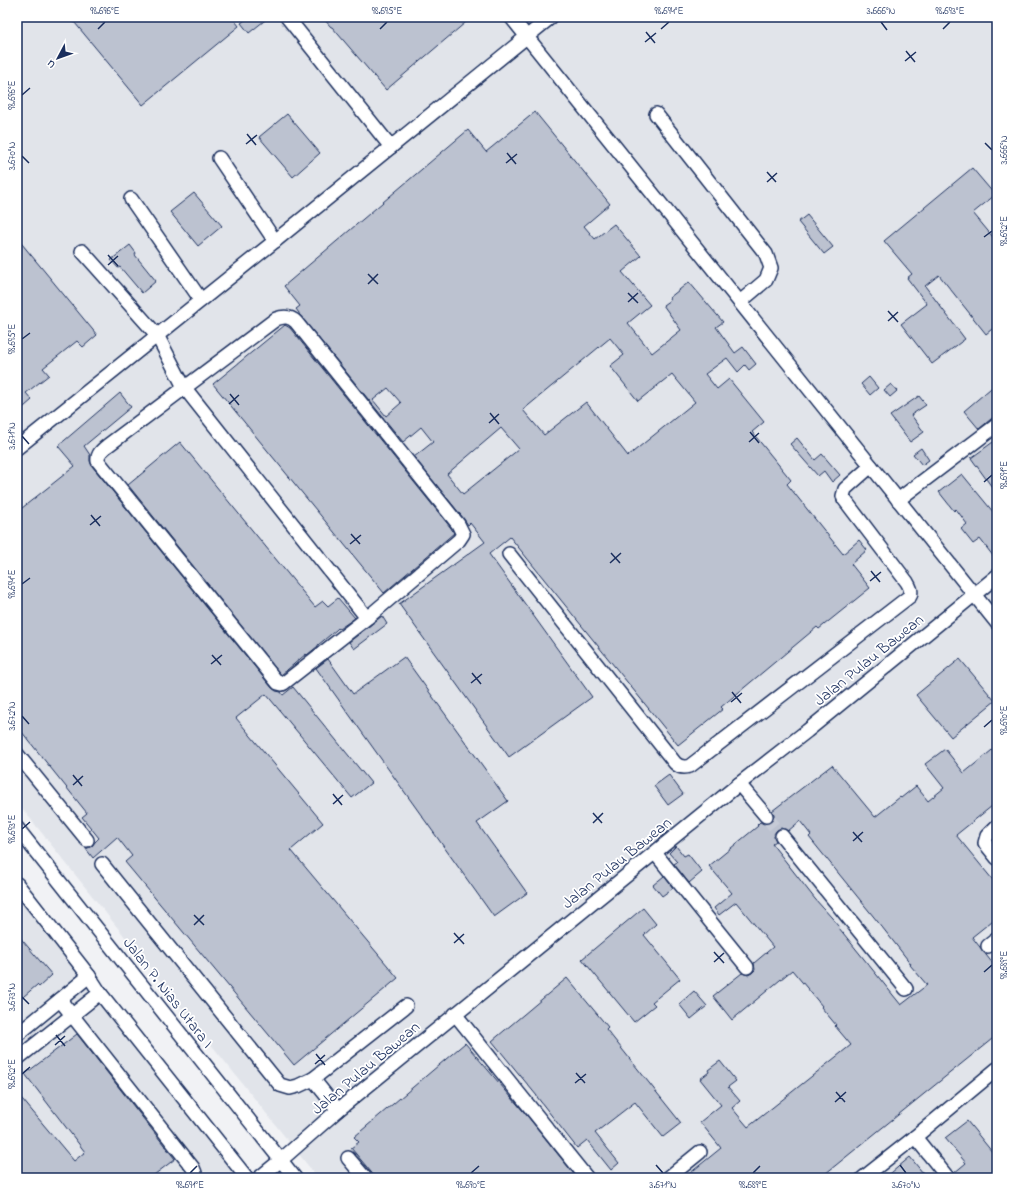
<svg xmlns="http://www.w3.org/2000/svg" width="1014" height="1195" viewBox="0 0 1014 1195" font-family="'Indie Flower',sans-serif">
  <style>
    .built { fill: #e1e4ea }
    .building { fill: #bcc2d0; stroke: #1b2f5e; fill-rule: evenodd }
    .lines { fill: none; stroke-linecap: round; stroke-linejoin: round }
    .minor-tunnel { stroke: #c6cbd7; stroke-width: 13; stroke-dasharray: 13 6; stroke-linecap: butt }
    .minor-casing { stroke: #1b2f5e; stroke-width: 16 }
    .minor { stroke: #fff; stroke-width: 13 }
    .ticks { fill: none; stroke: #1b2f5e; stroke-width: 1.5 }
    .labels { text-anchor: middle; stroke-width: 3.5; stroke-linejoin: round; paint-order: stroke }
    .street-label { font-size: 16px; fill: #1b2f5e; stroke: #fff }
    .neatline { fill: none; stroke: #1b2f5e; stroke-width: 1.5 }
    .ticks-label { font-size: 10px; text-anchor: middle; fill: #1b2f5e }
  </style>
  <rect width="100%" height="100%" fill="#f1f2f5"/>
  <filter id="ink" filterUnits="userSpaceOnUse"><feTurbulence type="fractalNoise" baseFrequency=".025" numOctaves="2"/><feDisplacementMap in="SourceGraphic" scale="8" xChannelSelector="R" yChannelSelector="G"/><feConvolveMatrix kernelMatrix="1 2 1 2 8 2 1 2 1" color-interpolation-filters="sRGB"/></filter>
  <g filter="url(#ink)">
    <g class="built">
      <polygon points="17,17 997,17 997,1178 318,1178 17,802"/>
      <polygon points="17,894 240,1178 17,1178"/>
    </g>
    <g class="building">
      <polygon points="70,17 232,17 239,26 143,105"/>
      <polygon points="249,17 269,17 249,33 241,23"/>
      <polygon points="322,17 472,17 386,90 332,27 331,27"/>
      <path d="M535 112 610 204 584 226 595 239 614 224 641 256 622 272 650 305 628 323 652 353 681 330 663 305 670 300 669 298 689 282 723 322 716 327 735 353 743 347 756 364 749 370 745 365 738 372 727 358 705 374 717 389 729 379 764 422 752 432 791 480 787 484 843 554 859 540 867 550 851 564 870 588 819 629 817 627 721 707 723 709 678 745 510 537 489 554 592 697 509 757 399 604 485 542 470 523 468 525 464 519 414 457 433 442 421 427 403 442 299 314V313L296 309 300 306 284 286 468 130 486 152ZM610 338 624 355 610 366 638 401 672 374 695 402 628 456 586 402 544 435 523 410ZM388 388 401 403 386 416 373 400ZM501 428 519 449 463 494 447 474Z"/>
      <polygon points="287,114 320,153 293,177 259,137"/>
      <polygon points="972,168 995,195 973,213 997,242 997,325 986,334 939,275 925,286 965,339 932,364 901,324 927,304 907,278 912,274 884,241"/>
      <polygon points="194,193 222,226 198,246 170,212"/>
      <polygon points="807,215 833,247 824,254 798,222"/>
      <polygon points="17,238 97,335 83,347 77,341 43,368 49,375 26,393 32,400 17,413"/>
      <polygon points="130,245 136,253 135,255 156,281 142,293 120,267 118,268 111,260"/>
      <polygon points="285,325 290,328 451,528 454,533 384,593 213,384"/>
      <polygon points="869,377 878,388 870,395 861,384"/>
      <polygon points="997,383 997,414 979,429 964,411"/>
      <polygon points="891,384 897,391 890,397 884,390"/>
      <polygon points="120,393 131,407 84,446 90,455 90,461 92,466 272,688 276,691 281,692 283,695 293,687 371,783 352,798 266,694 236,718 323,823 291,850 398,978 294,1065 125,862 132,856 117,837 93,858 86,849 92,846 95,842 99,838 82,817 87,813 17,726 17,512 75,466 58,446"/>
      <polygon points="919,396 926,405 911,415 924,432 910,442 890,416"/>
      <polygon points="797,438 815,460 822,454 840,475 832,482 824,471 818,476 790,444"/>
      <polygon points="180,442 315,607 323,601 328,606 338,598 355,618 339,629 338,628 336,630 318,645 318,646 307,655 306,654 281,675 128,485"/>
      <polygon points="993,442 997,448 997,494 971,458"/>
      <polygon points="921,448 929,460 922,465 913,454"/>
      <polygon points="962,474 994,513 997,511 997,561 980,539 973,544 961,529 967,524 956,509 954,511 939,492"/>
      <polygon points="382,616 387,624 354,649 349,642"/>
      <polygon points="404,657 508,801 477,823 527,893 494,917 316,668 328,659 353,694"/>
      <polygon points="960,659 995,701 951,737 916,695"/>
      <path d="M997 746V802L956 835 997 885V917L972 937 997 969V1035L820 1178H684L721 1148 700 1122 721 1105 700 1079 709 1072 708 1070 720 1061 736 1081 728 1087 740 1101 732 1108 748 1127 851 1045 835 1026 836 1025 821 1007 822 1006 792 970 732 1020 713 996 742 973 748 975 752 973 755 970 754 963 773 947 736 902 719 915 714 908 732 893 709 866 758 826 757 825 760 822 764 824H767L771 822 774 818V814L772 811 832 765 875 817 900 797 901 798 916 786 928 801 944 788 925 764 945 749 964 773ZM800 821 811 835 809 837 882 927 911 964 910 965 927 985 901 1005 839 928 840 927 815 899 772 844 776 841 774 837V834L777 830 781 828 785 829 788 831Z"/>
      <polygon points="669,775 683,794 668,805 654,786"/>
      <polygon points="676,846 684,856 688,854 702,872 689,883 674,864 677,862 669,853"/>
      <polygon points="664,876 673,888 662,896 653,885"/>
      <polygon points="643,908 656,924 644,935 680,979 652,1002 655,1005 634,1022 582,959"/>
      <polygon points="17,934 52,975 39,987 37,985 17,1002"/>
      <polygon points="567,978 608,1027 606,1029 681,1123 663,1137 635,1102 595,1133 619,1163 611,1170 587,1140 577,1148 537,1097 537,1096 492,1041"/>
      <polygon points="694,991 707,1006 691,1019 679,1004"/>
      <polygon points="77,1034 175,1159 150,1178 17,1178 17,1093 74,1161 85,1152 25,1074"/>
      <polygon points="465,1043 529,1118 577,1178 376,1178 351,1148 359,1142 354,1137"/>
      <polygon points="967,1121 997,1158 997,1178 956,1178 954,1173 966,1163 945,1138"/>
      <polygon points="910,1157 927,1178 885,1178"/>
    </g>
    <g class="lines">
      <polyline class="minor-tunnel" points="766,816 782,836"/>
      <defs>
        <g id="minor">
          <polyline points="287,17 391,147"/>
          <polyline points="511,17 997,623"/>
          <polyline points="656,114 766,254 771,268 766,280 740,302"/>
          <polyline points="219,158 275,241"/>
          <polyline points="131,199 201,300"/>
          <path d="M82 251 157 335 184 387 367 618 459 540 463 534 458 524 296 322C290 316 284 316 276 319L107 446C102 450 97 454 98 461L278 683 282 684 284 683 367 618"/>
          <polyline points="17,448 275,241 551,17"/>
          <polyline points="898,500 997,425"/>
          <path d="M509 554 675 763C679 767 684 768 690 766L910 596C912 591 910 587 907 582L844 499 843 496 845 489 871 466"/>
          <polyline points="17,754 87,840"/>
          <polyline points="739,784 766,816"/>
          <polyline points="997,826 987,836 985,843 997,858"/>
          <polyline points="17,828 295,1178"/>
          <polyline points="782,836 906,989"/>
          <polyline points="655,853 747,967"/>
          <polyline points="102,864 280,1085 290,1088 298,1086 313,1079 406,1006"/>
          <polyline points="17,884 89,976 100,993 247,1178"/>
          <polyline points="988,946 997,939"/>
          <polyline points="60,1000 193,1168 195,1173 195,1178"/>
          <polyline points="455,1014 587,1178"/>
          <polyline points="17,1035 89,976"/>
          <polyline points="17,1059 100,993"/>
          <polyline points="313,1079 338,1110"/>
          <polyline points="915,1137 997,1069"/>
          <polyline points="348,1158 365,1178"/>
          <polyline points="259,1178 281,1160 338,1110 739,784 807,731 997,576"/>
          <polyline points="668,1178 700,1152"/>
          <polyline points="863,1178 915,1137 948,1178"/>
        </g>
      </defs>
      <use href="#minor" class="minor-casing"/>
      <use href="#minor" class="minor"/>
    </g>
  </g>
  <path class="ticks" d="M881 22 887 30M98 29 105 22M380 29 387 22M661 29 669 22M943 29 950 22M646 32 655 43M645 42 656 33M906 51 915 62M905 61 916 52M22 95 30 88M247 134 256 145M985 143 992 150M246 144 257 135M507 153 516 164M22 156 29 163M506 163 517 154M767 172 776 182M767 182 777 173M984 237 992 231M108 255 118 266M108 265 118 256M368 274 378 284M368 284 378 274M628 293 638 303M628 302 638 293M888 311 898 322M888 321 898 312M22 339 30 333M230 394 239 405M229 404 239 395M490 413 499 424M489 423 499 414M750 432 759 443M22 436 29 444M749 442 759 433M984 482 992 475M91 515 100 526M90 525 101 516M351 534 360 544M350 544 361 535M611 553 620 563M610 563 621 553M871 571 880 582M870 581 881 572M22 584 30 578M212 655 221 665M211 664 222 655M472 673 481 684M471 683 482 674M732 692 741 703M731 702 742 693M22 716 29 724M984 727 992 720M73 775 82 786M73 785 83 776M333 794 342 805M333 804 343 795M593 813 602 823M593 823 603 813M22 829 30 822M853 832 862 842M853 841 863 832M194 915 204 925M194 925 204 915M454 933 464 944M454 943 464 934M714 952 724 963M714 962 724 953M984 972 992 965M22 997 29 1004M56 1035 65 1046M55 1045 65 1036M316 1054 325 1065M315 1064 325 1055M576 1073 585 1083M22 1074 30 1067M575 1083 586 1074M836 1092 845 1102M835 1102 846 1092M656 1165 663 1173M900 1165 906 1173M190 1173 197 1166M471 1173 479 1166M753 1173 760 1166"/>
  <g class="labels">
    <g class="street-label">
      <text transform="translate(868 659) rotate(-39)" y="6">Jalan Pulau Bawean</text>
      <text transform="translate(616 862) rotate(-39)" y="6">Jalan Pulau Bawean</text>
      <text transform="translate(169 992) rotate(52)" y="6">Jalan P. Nias Utara I</text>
      <text transform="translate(365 1067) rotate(-40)" y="6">Jalan Pulau Bawean</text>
    </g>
  </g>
  <rect width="1014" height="1195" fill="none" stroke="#fff" stroke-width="44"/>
  <g transform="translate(58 58) rotate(229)" stroke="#ffffff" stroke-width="3" paint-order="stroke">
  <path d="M0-3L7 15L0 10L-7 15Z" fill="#1b2f5e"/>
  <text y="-6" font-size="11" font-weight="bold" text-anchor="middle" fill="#1b2f5e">U</text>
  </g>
  <rect x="22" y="22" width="970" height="1151" class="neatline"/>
  <g class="ticks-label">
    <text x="105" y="14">98.696°E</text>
    <text x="387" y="14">98.695°E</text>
    <text x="669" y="14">98.694°E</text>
    <text x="881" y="14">3.666°N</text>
    <text x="950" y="14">98.693°E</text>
    <text transform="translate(11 95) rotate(-90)" y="4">98.696°E</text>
    <text transform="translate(1003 150) rotate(-90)" y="4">3.666°N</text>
    <text transform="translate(11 156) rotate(-90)" y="4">3.670°N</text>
    <text transform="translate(1003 231) rotate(-90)" y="4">98.692°E</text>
    <text transform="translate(11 339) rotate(-90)" y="4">98.695°E</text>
    <text transform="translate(11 436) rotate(-90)" y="4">3.671°N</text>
    <text transform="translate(1003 475) rotate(-90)" y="4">98.691°E</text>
    <text transform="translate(11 584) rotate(-90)" y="4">98.694°E</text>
    <text transform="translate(11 716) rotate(-90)" y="4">3.672°N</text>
    <text transform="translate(1003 720) rotate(-90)" y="4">98.690°E</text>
    <text transform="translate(11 829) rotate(-90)" y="4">98.693°E</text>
    <text transform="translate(1003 965) rotate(-90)" y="4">98.689°E</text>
    <text transform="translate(11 997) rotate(-90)" y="4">3.673°N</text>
    <text transform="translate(11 1074) rotate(-90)" y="4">98.692°E</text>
    <text x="190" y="1188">98.691°E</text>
    <text x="471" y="1188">98.690°E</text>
    <text x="663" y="1188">3.671°N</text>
    <text x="753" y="1188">98.689°E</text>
    <text x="906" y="1188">3.670°N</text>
  </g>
</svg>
